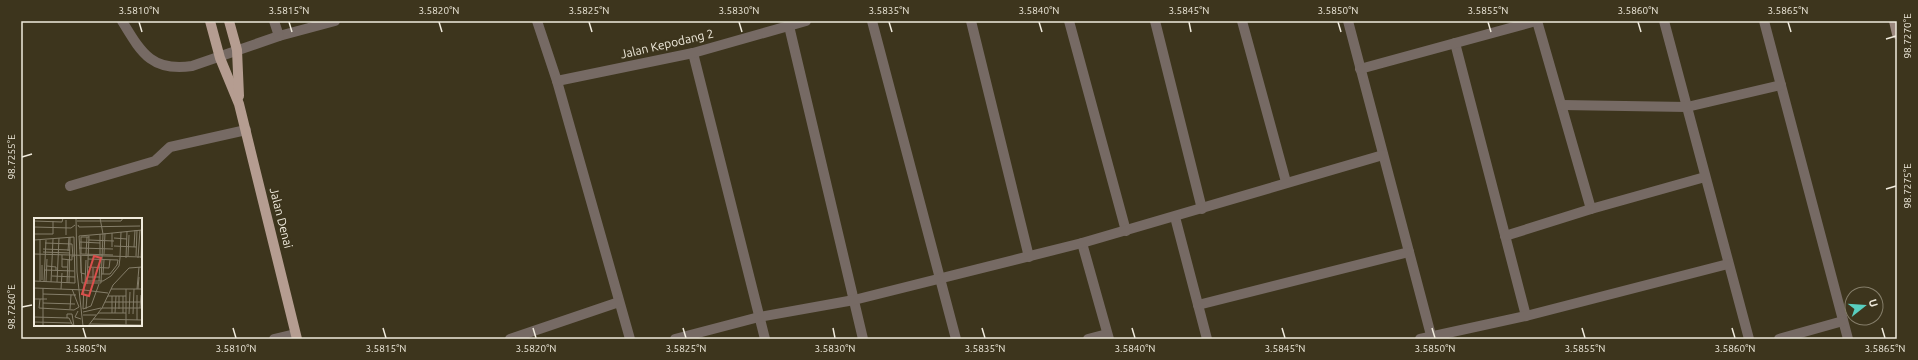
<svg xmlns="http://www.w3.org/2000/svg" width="1918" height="360" viewBox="0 0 1918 360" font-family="Ubuntu,sans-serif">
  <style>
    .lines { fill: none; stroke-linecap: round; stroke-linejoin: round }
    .street { stroke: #766a64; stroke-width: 10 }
    .secondary { stroke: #9a877d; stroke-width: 10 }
    .primary { stroke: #b59d91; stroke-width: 10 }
    .ticks { fill: none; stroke: #f0ebdd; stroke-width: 1.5 }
    .labels { text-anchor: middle; stroke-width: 4; stroke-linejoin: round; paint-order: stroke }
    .street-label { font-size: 12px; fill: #f0ebdd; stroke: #3d351d }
    .inset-road { fill: none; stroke: #857e6a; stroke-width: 1 }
    .view { fill: #db4f4c; fill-opacity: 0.15; stroke: #db4f4c; stroke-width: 2 }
    .inset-edge { fill: none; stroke: #f0ebdd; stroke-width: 2 }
    .neatline { fill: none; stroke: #f0ebdd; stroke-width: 1.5 }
    .ticks-label { font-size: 10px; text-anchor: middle; fill: #f0ebdd }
  </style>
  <rect width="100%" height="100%" fill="#3d351d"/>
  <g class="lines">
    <g class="street">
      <path d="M122 21C141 52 151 72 192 66L279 36 335 21"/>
      <polyline points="274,21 279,36"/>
      <polyline points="537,21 557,81 630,339"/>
      <polyline points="872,21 956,339"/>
      <polyline points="971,21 1029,257"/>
      <polyline points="1069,21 1126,231"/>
      <polyline points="1155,21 1202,209"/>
      <polyline points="1242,21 1286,182"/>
      <polyline points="1348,21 1432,339"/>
      <polyline points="1537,21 1591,209 1705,177"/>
      <polyline points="1664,21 1749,339"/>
      <polyline points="1764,21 1848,339"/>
      <polyline points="789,26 863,339"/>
      <polyline points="1455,43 1526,316"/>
      <polyline points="693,53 765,339"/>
      <polyline points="1360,69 1536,21"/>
      <polyline points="557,81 693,53 806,21"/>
      <polyline points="1562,105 1687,107 1781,85"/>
      <polyline points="70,186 155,161 170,147 246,130"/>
      <polyline points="1175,217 1207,339"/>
      <polyline points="1505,236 1591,209"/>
      <polyline points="1082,243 1109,339"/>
      <polyline points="1198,305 1409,252"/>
      <polyline points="274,339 295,334"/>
      <polyline points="510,339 619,302"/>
      <polyline points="675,339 759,317 854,300 1082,243 1383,155"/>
      <polyline points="1088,339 1107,334"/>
      <polyline points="1420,339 1526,316 1728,264"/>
      <polyline points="1779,339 1843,321"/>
    </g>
    <polyline class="secondary" points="1894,21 1897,34"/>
    <g class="primary">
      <polyline points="210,21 220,58 239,104 297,339"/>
      <polyline points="229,21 237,50 239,96"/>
    </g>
  </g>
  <path class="ticks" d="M139 22 142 32M289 22 292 32M439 22 442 32M589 22 592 32M739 22 742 32M889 22 892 32M1039 22 1042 32M1189 22 1191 32M1338 22 1341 32M1488 22 1491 32M1638 22 1641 32M1788 22 1791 32M1886 39 1896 36M22 157 32 154M1886 189 1896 186M22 307 32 305M83 328 86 338M233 328 236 338M383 328 386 338M533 328 536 338M683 328 686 338M833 328 835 338M982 328 985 338M1132 328 1135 338M1282 328 1285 338M1432 328 1435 338M1582 328 1585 338M1732 328 1735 338M1882 328 1885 338"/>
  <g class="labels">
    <g class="street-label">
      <text transform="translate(667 44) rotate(-13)" y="4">Jalan Kepodang 2</text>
      <text transform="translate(281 218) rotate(76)" y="4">Jalan Denai</text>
    </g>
  </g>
  <g transform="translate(34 218)">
    <rect width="108" height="108" fill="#3d351d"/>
    <path class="inset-road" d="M42 0 43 54 49 108M66 0 69 16 67 65H48L45 18 69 16 108 12M0 3 28 4 29 0M43 3H87L89 0M44 7 45 9 106 8M0 9 37 10 41 7M0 16H19V3M32 17V2M55 19H47V36L79 37M80 20 93 21M0 22 40 19 41 65 0 63M6 22V63M55 22 80 23M46 24 66 25M11 25 38 26M38 26 39 39M80 28 102 29M78 29V15M100 29 101 12M45 30 79 31M9 31 36 32M34 33 35 19M9 34 36 35M0 36 108 39M52 36 53 19M66 36V16M70 36 71 15M28 37V49H33M47 38V55L51 56M94 38 95 17M102 38 103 12M86 40 87 14M92 40 93 13M104 40 106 12M107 40 108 12M28 41 38 42V38M54 41 84 42M8 47V62M13 48 22 49V52M54 49 75 50 76 42M10 52 40 53M67 56H76L83 47 84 42M69 56 70 42M18 58 41 59M53 59H66M53 63H69L77 58 85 48 86 40M59 63V50M65 63 66 41M10 64 12 22M12 64 13 41M17 64 19 21M23 64 25 20M33 65 34 42M35 65 36 19M50 66 49 91 57 88 65 66M51 66 52 42M53 66 55 18M0 70 51 72M27 71 28 55M38 71 45 89 40 92M77 71H108M103 71 105 49M104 71 105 59M50 72 74 75M9 76 42 77M74 78H92M0 81H13M6 81 5 90 40 92M71 84H108M9 85 41 86M68 90H108M106 90 107 77M36 91 37 77M52 91 53 78M85 91V78M44 93 41 99 47 101M49 94 67 90M64 95H92M78 95V78M81 95 82 78M89 95V78M95 96 96 74M99 96 100 71M49 97H62M0 99 35 100 39 108M33 100V96H38L40 108M59 101 108 102M103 102V77M0 104 38 105M56 106 108 107M9 108V70M54 108 68 90 79 67 95 50 108 49M92 108V71"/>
    <path class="view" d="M60 38 67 40 55 78 48 76Z"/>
    <rect width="108" height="108" class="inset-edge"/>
  </g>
  <rect width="1918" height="360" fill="none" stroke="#3d351d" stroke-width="44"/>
  <g transform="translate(1864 306) rotate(73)"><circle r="19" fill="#3d351d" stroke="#857e6a"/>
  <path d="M0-3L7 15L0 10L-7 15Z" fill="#59cebf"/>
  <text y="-6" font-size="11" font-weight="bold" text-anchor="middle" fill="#f0ebdd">U</text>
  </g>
  <rect x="22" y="22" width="1874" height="316" class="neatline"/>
  <g class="ticks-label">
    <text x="139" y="14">3.5810°N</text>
    <text x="289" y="14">3.5815°N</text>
    <text x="439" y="14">3.5820°N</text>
    <text x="589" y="14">3.5825°N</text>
    <text x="739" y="14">3.5830°N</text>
    <text x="889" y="14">3.5835°N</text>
    <text x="1039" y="14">3.5840°N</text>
    <text x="1189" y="14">3.5845°N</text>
    <text x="1338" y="14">3.5850°N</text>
    <text x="1488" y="14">3.5855°N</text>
    <text x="1638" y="14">3.5860°N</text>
    <text x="1788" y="14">3.5865°N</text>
    <text transform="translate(1907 36) rotate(-90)" y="4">98.7270°E</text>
    <text transform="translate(11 157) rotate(-90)" y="4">98.7255°E</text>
    <text transform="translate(1907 186) rotate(-90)" y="4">98.7275°E</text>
    <text transform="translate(11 307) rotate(-90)" y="4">98.7260°E</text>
    <text x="86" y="352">3.5805°N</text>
    <text x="236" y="352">3.5810°N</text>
    <text x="386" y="352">3.5815°N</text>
    <text x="536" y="352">3.5820°N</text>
    <text x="686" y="352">3.5825°N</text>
    <text x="835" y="352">3.5830°N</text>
    <text x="985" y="352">3.5835°N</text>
    <text x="1135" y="352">3.5840°N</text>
    <text x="1285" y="352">3.5845°N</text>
    <text x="1435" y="352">3.5850°N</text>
    <text x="1585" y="352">3.5855°N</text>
    <text x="1735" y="352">3.5860°N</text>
    <text x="1885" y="352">3.5865°N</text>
  </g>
</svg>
